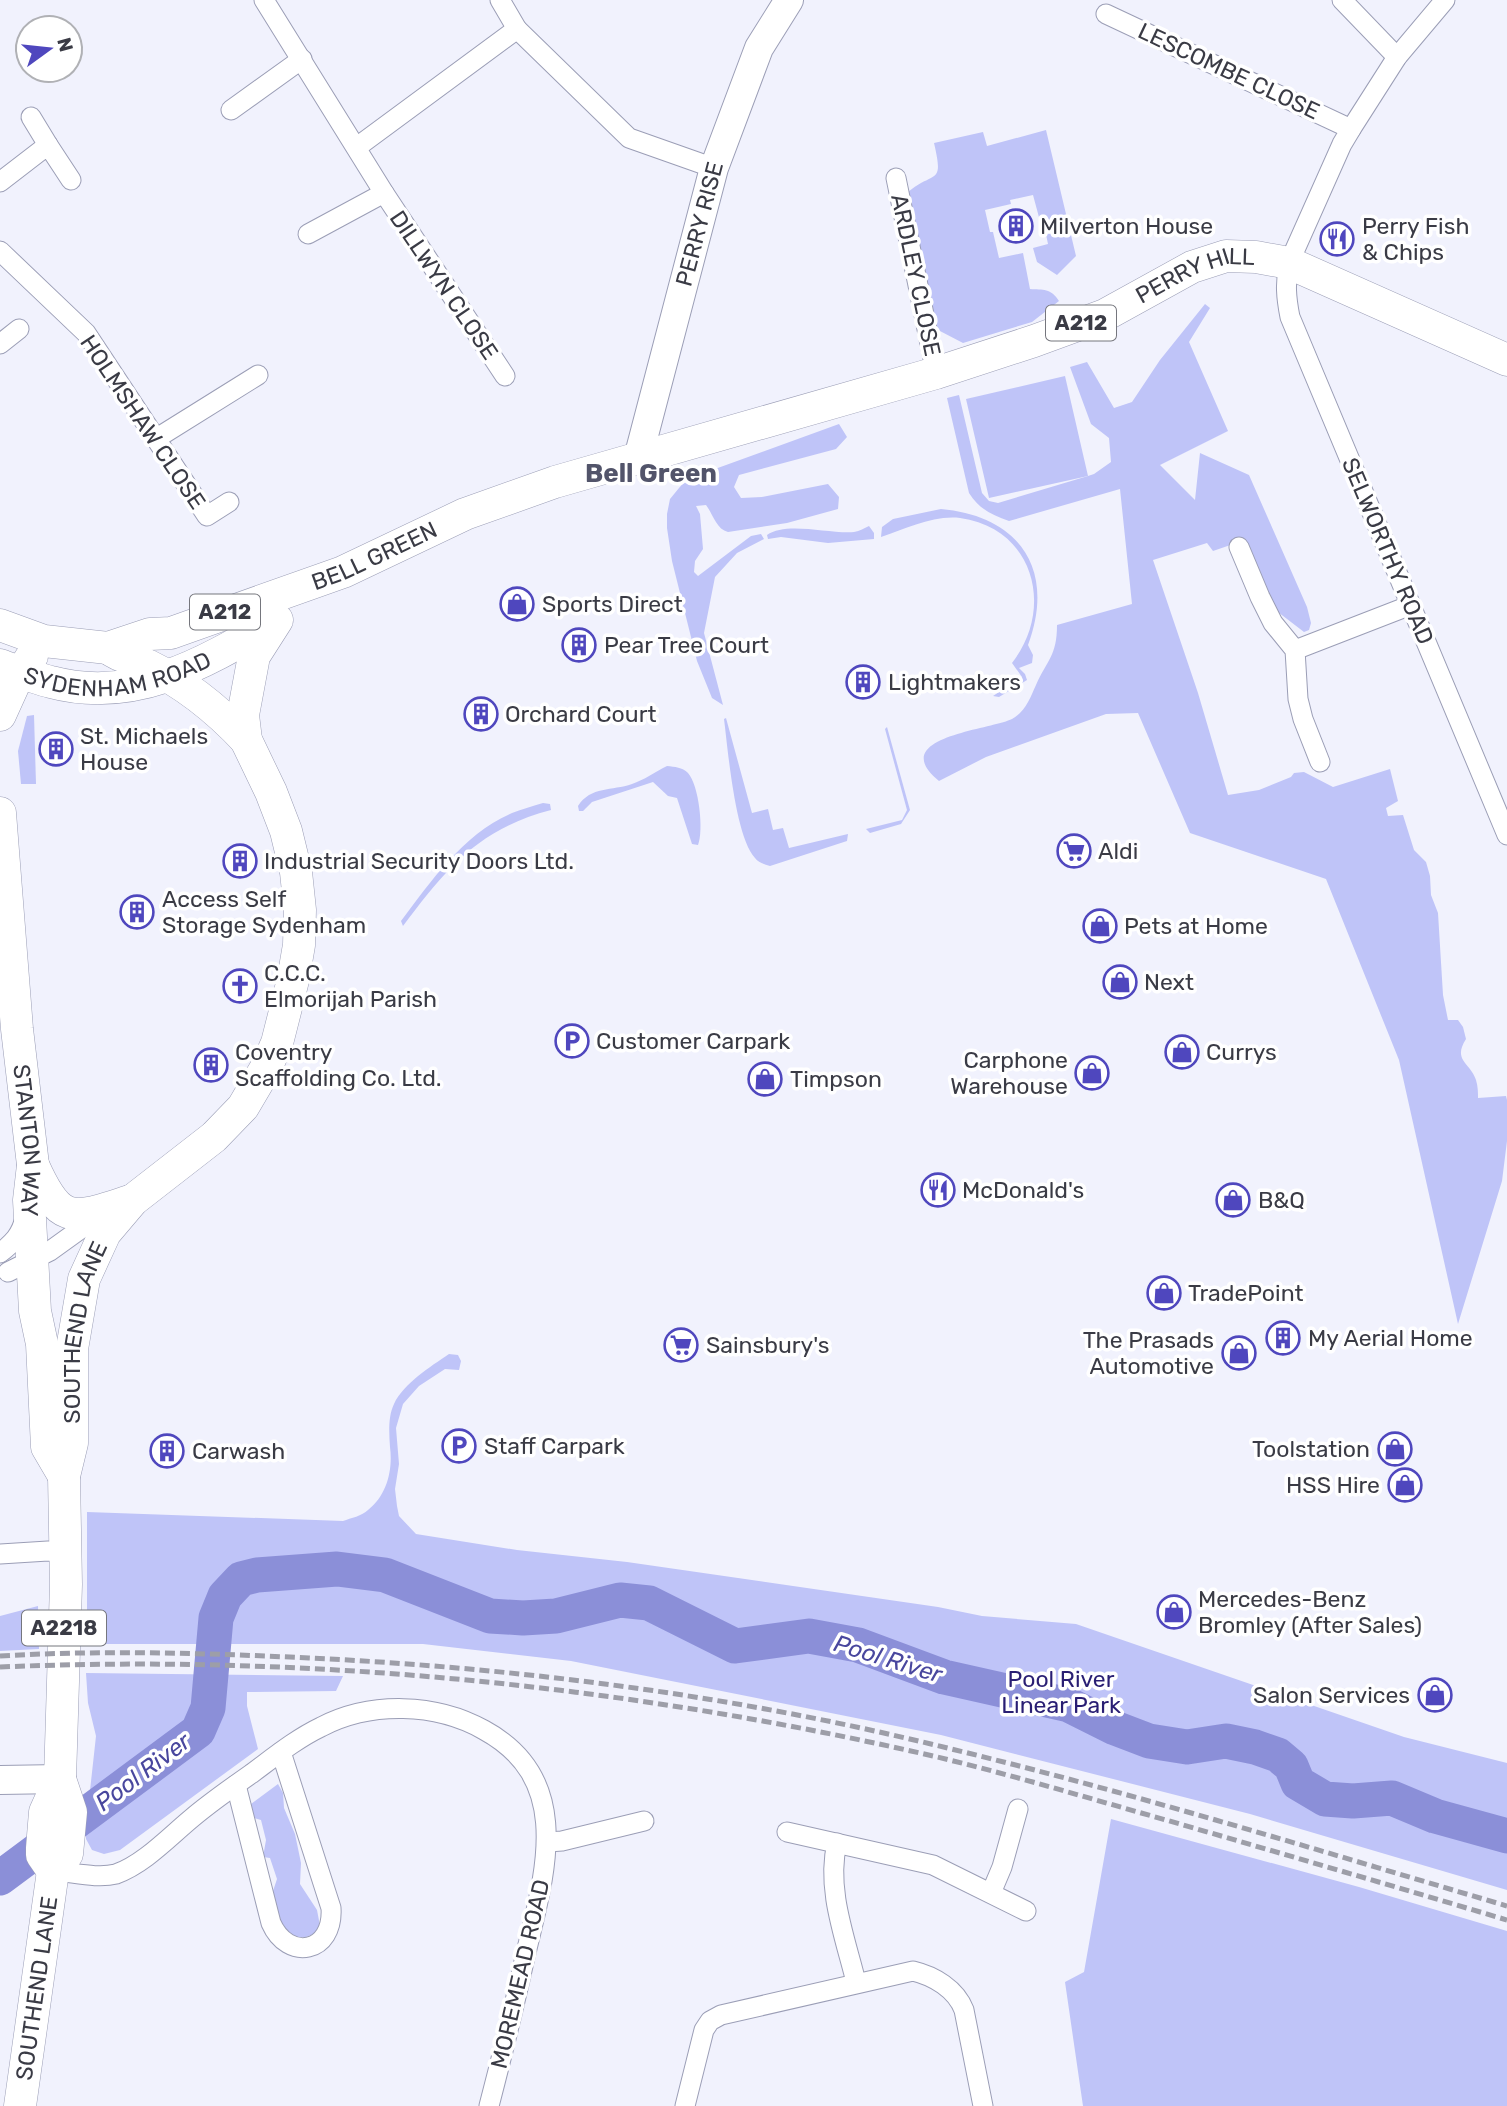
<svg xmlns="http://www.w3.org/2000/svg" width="1507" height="2106" viewBox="0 0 1507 2106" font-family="Rubik,sans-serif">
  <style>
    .green { fill: #bfc4f8 }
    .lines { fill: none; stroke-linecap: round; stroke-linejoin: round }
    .river { stroke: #8b8fd8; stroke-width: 35 }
    .street-casing { stroke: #9b9eb6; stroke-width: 21 }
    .secondary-casing { stroke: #9b9eb6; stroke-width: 30 }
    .primary-casing { stroke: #9b9eb6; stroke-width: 33 }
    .street { stroke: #fff; stroke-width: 19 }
    .secondary { stroke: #fff; stroke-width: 28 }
    .primary { stroke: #fff; stroke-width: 32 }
    .rail { stroke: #9d9ea8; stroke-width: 5; stroke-dasharray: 10 5; stroke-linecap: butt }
    .labels { text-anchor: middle; stroke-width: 7; stroke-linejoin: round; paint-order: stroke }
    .shield { fill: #fff; stroke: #75767d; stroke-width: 2 }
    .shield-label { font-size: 21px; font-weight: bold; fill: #3a3b45 }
    .street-label { font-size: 23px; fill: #3a3b45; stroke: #fff }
    .poi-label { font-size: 23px; fill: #3a3b45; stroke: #fff; text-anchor: start }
    .park-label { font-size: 23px; fill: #291e73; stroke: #fff }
    .water-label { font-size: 24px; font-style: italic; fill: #49479e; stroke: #fff }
    .quarter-label { font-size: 26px; font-weight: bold; fill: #52546a; stroke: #fff }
  </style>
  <rect width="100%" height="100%" fill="#f1f2fd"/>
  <g class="green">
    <path d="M1046 130 1076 256 1057 275 1037 262 1033 248 1048 244 1043 220 1040 221 1033 195 1010 200 1011 204 985 210 990 232H993L999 258 1023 253 1030 289C1043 290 1051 288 1059 301L1032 322 963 343 938 330 924 276 908 192C935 170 944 186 934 143L983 132 987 146Z"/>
    <path d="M1205 304 1210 308 1189 342 1228 431 1160 465 1195 500 1200 453 1249 475 1307 607 1311 623 1309 630 1304 632 1274 609 1245 540 1213 551 1207 543 1153 560 1198 693 1228 795 1259 790 1291 777 1294 773 1304 772 1333 787 1390 769 1398 801 1386 808 1388 816 1403 815 1414 850 1426 862 1430 876 1431 895 1438 913 1443 995 1448 1020H1458L1463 1027 1466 1039C1452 1061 1471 1063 1476 1080 1478 1086 1478 1093 1478 1098L1506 1096 1507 1100V1141L1502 1181 1458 1324 1399 1060 1326 879 1190 833 1138 713 1106 714 986 757 939 781C885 737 990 730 1012 719 1026 711 1030 698 1036 685 1047 660 1057 656 1057 625L1132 604 1120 489 1009 521C992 515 979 509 969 493L947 398 959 395 982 493 989 501 998 503 1088 476 989 498 966 399 1065 376 1088 476 1094 474 1111 462 1109 438 1091 424 1070 367 1087 362 1114 408 1132 402 1160 360Z"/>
    <path d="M839 424 847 437 836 449 739 475 734 487 741 498 762 497 828 484 839 497 838 509 787 523 728 532C716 529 713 514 706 505L696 506 700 514 703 549 695 561 694 572 698 576 751 536 761 534 764 539 737 553 715 577 704 633 723 705 712 698 697 661 672 561 667 528V514L670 499 679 488 687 479 698 472 715 469Z"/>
    <path d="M941 509C1020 516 1056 570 1028 645L1033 655 1032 663 1019 668 1025 674 1027 680 999 697 993 696 1022 677 1012 663C1055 608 1034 528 960 518 933 515 906 529 881 537L882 527 893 519Z"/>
    <path d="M869 526 874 533V539L828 543 781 537 768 539 767 535C786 521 829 534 854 532 860 531 864 528 869 526Z"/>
    <polygon points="34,715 36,784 21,784 18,751 27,716"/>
    <path d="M726 718 752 813 768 809 773 830 783 828 789 848 848 834 847 841 770 866C764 864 759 863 755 858 735 836 728 750 724 719Z"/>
    <polygon points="887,727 910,810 901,824 870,833 866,829 902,820 907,810 885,729"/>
    <path d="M667 766C675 767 682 767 688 773 699 785 704 831 698 845L692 844 677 798 668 796 653 782 592 802 583 811H579L578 806C591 786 612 791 632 784 644 780 655 772 667 766Z"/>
    <path d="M543 803 550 804 551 810C478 829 446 869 403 926L401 921C432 880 463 834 512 813 522 809 533 806 543 803Z"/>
    <path d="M449 1354 458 1355 461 1361 459 1370 445 1369 419 1386 403 1404 396 1428 399 1464 395 1489 397 1506 399 1516 416 1534 517 1550 627 1562 938 1607 982 1616 1076 1624 1404 1737 1507 1763V1890L1250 1814 941 1735 571 1661 423 1644H87V1512L343 1521C351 1518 362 1516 368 1510 387 1495 393 1470 390 1447 389 1433 388 1416 394 1404 404 1383 430 1367 449 1354Z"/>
    <polygon points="38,1606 39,1649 0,1651 0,1616"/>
    <polygon points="86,1673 343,1676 336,1691 247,1692 247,1706 258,1749 120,1850 104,1854 92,1850 86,1839 86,1827 96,1736 88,1703"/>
    <polygon points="278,1784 283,1793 284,1808 295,1834 301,1863 300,1884 317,1910 321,1931 306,1937 289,1937 278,1923 272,1894 277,1879 270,1858 263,1857 266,1840 261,1820 254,1818 251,1804"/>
    <polygon points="1111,1819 1359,1887 1507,1931 1507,2106 1083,2106 1065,1982 1084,1972"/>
  </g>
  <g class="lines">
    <polyline class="river" points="0,1878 198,1731 208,1708 216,1618 225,1596 241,1579 257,1575 337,1569 385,1575 490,1616 523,1618 556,1616 620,1600 649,1603 735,1646 809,1636 858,1645 944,1677 1069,1705 1115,1728 1149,1741 1187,1747 1226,1741 1255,1747 1278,1755 1291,1766 1298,1783 1325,1799 1353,1801 1392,1798 1435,1816 1507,1836"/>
    <defs>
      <g id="street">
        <polyline points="264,0 384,193 505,376"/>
        <polyline points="500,0 517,29 629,138 714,168"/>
        <polyline points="1342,0 1397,57"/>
        <path d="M1445 0 1397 57 1351 129 1342 144 1289 263C1285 283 1286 297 1290 317L1507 835"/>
        <polyline points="1106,14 1351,129"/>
        <polyline points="231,110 302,59"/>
        <polyline points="31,117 48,145"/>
        <polyline points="357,147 517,29"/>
        <polyline points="896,178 936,373"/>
        <polyline points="0,182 48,145 71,180"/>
        <polyline points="308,234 384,193"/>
        <polyline points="0,251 86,333 207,516 229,502"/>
        <polyline points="0,344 19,329"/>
        <polyline points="157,438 258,375"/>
        <polyline points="1239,547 1260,597 1273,623 1295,650 1298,699 1303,719 1320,762"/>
        <polyline points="1295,650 1411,605"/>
        <path d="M0 1253C13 1243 21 1235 25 1218"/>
        <polyline points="8,1272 50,1251 100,1215"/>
        <polyline points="0,1554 48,1551 66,1553"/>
        <path d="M236 1785 271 1923C288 1962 334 1953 331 1908L281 1752"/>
        <polyline points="787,1832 933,1865 1026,1911"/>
        <polyline points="548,1842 562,1841 644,1821"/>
        <path d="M837 1843C826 1889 845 1937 856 1982"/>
        <path d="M53 1871C72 1872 97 1879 116 1874 144 1864 169 1837 192 1818 211 1802 231 1788 251 1774 274 1757 296 1739 321 1727 371 1701 436 1703 484 1730 576 1780 544 1876 525 1957 514 2007 502 2056 489 2106"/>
        <polyline points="991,1893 1002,1867 1018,1809"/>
        <path d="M685 2106 704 2030 710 2021 721 2015 913 1971C934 1976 956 1989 964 2010L983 2106"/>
      </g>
      <g id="secondary">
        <path id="s1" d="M638 458 714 168 759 48 789 0"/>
        <polyline points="0,1780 60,1779"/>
      </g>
      <g id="primary">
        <path id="s2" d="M0 625 44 641 108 648 150 634 171 633 343 572 465 514 555 482 936 373 1034 341 1105 315 1192 267 1226 256 1256 257 1289 263 1507 360"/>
        <path d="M108 648C124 660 132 657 147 665 184 683 218 710 246 740"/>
        <path id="s3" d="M0 665C17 671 34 678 51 682 133 704 203 664 270 624"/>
        <polyline points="0,715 15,682 32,656"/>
        <path id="s4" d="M0 813 17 1029 33 1165 29 1200 35 1311 42 1344 47 1447 64 1476"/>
        <path d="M33 1165C61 1228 73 1219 133 1200"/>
        <path id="s5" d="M53 1871 42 1855V1848L45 1812 60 1779 66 1584 64 1476 72 1443V1349L84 1279 105 1233 133 1200 214 1137 243 1107 266 1068 277 1043 293 980 299 945 300 910 296 872 286 831 271 792 246 740 243 715 254 656 277 620"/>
        <path id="s6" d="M20 2106 53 1871 67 1854 71 1812 60 1779"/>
      </g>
    </defs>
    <use href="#street" class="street-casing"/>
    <use href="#secondary" class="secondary-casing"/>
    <use href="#primary" class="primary-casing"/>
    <use href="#street" class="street"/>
    <use href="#secondary" class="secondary"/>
    <use href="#primary" class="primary"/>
    <g class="rail">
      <path d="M0 1656C103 1650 206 1653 309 1658 519 1668 730 1695 935 1745 1127 1791 1317 1850 1507 1906"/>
      <path d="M0 1667C308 1654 619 1685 920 1753 1003 1772 1084 1797 1166 1820 1280 1853 1393 1886 1507 1920"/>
    </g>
  </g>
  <defs>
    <symbol id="building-ring" viewBox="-11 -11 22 22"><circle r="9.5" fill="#fff" stroke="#4f47be" stroke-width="1.5"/><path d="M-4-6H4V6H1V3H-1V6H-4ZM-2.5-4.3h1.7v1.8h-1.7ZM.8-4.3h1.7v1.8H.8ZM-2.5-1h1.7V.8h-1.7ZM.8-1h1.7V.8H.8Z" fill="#4f47be"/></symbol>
    <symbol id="restaurant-ring" viewBox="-11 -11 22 22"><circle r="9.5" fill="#fff" stroke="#4f47be" stroke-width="1.5"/><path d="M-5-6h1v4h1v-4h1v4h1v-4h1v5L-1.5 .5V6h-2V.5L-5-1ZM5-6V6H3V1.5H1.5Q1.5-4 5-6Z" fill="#4f47be"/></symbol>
    <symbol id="shop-ring" viewBox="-11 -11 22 22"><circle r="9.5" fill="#fff" stroke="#4f47be" stroke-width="1.5"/><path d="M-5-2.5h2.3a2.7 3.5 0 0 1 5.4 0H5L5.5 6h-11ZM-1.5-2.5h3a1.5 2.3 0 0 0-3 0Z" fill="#4f47be"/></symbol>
    <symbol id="supermarket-ring" viewBox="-11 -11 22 22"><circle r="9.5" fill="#fff" stroke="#4f47be" stroke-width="1.5"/><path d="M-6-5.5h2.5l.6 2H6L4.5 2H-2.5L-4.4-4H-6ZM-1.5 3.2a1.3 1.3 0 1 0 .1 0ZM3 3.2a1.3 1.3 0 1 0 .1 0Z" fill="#4f47be"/></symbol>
    <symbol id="church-ring" viewBox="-11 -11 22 22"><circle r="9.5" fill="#fff" stroke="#4f47be" stroke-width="1.5"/><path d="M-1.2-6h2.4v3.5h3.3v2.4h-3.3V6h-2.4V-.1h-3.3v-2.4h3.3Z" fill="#4f47be"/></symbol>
    <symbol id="parking-ring" viewBox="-11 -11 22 22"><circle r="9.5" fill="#fff" stroke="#4f47be" stroke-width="1.5"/><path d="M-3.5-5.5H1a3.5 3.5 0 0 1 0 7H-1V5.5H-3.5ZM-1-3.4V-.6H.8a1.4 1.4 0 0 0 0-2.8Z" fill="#4f47be"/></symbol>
  </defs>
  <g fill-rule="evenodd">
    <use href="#building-ring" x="997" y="207" width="38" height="38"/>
    <use href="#restaurant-ring" x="1318" y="220" width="38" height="38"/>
    <use href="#shop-ring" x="498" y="585" width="38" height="38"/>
    <use href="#building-ring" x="560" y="626" width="38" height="38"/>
    <use href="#building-ring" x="844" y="663" width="38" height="38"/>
    <use href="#building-ring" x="462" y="695" width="38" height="38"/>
    <use href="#building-ring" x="37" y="730" width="38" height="38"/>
    <use href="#supermarket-ring" x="1055" y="832" width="38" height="38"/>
    <use href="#building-ring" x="221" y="842" width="38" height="38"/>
    <use href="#building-ring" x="118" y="893" width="38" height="38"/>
    <use href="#shop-ring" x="1081" y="907" width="38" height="38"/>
    <use href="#shop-ring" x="1101" y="963" width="38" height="38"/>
    <use href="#church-ring" x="221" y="967" width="38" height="38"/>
    <use href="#parking-ring" x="553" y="1022" width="38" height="38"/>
    <use href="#shop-ring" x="1163" y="1033" width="38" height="38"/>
    <use href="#building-ring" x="192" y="1046" width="38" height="38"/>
    <use href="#shop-ring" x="1073" y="1054" width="38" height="38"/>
    <use href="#shop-ring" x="746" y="1060" width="38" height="38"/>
    <use href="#restaurant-ring" x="919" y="1171" width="38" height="38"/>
    <use href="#shop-ring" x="1214" y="1181" width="38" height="38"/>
    <use href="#shop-ring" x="1145" y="1274" width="38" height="38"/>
    <use href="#building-ring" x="1264" y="1319" width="38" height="38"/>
    <use href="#supermarket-ring" x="662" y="1326" width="38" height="38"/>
    <use href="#shop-ring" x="1220" y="1334" width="38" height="38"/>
    <use href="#parking-ring" x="440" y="1427" width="38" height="38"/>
    <use href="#shop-ring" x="1376" y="1430" width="38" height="38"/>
    <use href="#building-ring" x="148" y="1432" width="38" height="38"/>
    <use href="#shop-ring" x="1386" y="1466" width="38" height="38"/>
    <use href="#shop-ring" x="1155" y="1593" width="38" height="38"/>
    <use href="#shop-ring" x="1416" y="1676" width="38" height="38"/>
  </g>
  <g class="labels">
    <g class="shield">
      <rect x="1046" y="305.5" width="70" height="35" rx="5"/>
      <rect x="190" y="594.5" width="70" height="35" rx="5"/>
      <rect x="22" y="1610.5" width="84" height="35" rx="5"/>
    </g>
    <g class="shield-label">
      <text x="1081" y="330">A212</text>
      <text x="225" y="619">A212</text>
      <text x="64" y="1635">A2218</text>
    </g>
    <g class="street-label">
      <text transform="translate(1229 71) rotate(25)" y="8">LESCOMBE CLOSE</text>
      <text dy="8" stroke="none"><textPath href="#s1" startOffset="242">PERRY RISE</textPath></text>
      <text transform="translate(916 275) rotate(78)" y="8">ARDLEY CLOSE</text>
      <text dy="8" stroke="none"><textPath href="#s2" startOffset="1265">PERRY HILL</textPath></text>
      <text transform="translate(444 285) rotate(56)" y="8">DILLWYN CLOSE</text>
      <text transform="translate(143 422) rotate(56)" y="8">HOLMSHAW CLOSE</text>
      <text transform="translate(1388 551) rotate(67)" y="8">SELWORTHY ROAD</text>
      <text dy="8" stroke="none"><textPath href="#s2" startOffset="394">BELL GREEN</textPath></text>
      <text dy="8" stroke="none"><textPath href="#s3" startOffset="122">SYDENHAM ROAD</textPath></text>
      <text dy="8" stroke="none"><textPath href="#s4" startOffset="329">STANTON WAY</textPath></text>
      <text dy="8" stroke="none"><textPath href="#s5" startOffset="548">SOUTHEND LANE</textPath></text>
      <text transform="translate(520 1974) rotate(-77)" y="8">MOREMEAD ROAD</text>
      <text dy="8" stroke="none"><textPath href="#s6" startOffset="119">SOUTHEND LANE</textPath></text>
    </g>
    <g class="poi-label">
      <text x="1040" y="234">Milverton House</text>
      <text x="1362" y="234">Perry Fish<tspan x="1362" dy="26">&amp; Chips</tspan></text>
      <text x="542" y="612">Sports Direct</text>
      <text x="604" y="653">Pear Tree Court</text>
      <text x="888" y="690">Lightmakers</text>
      <text x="505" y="722">Orchard Court</text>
      <text x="80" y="744">St. Michaels<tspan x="80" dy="26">House</tspan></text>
      <text x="1098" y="859">Aldi</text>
      <text x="264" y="869">Industrial Security Doors Ltd.</text>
      <text x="162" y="907">Access Self<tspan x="162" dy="26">Storage Sydenham</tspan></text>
      <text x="1124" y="934">Pets at Home</text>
      <text x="264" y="981">C.C.C.<tspan x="264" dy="26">Elmorijah Parish</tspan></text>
      <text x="1144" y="990">Next</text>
      <text x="596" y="1049">Customer Carpark</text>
      <text x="235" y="1060">Coventry<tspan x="235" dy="26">Scaffolding Co. Ltd.</tspan></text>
      <text x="1206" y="1060">Currys</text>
      <text x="1068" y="1068" text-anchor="end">Carphone<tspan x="1068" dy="26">Warehouse</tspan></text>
      <text x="790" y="1087">Timpson</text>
      <text x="962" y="1198">McDonald's</text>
      <text x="1258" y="1208">B&amp;Q</text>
      <text x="1188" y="1301">TradePoint</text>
      <text x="1308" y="1346">My Aerial Home</text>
      <text x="1214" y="1348" text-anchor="end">The Prasads<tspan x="1214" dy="26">Automotive</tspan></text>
      <text x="706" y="1353">Sainsbury's</text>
      <text x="484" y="1454">Staff Carpark</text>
      <text x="1370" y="1457" text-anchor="end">Toolstation</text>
      <text x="192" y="1459">Carwash</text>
      <text x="1380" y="1493" text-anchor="end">HSS Hire</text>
      <text x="1198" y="1607">Mercedes-Benz<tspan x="1198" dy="26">Bromley (After Sales)</tspan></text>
      <text x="1410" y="1703" text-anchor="end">Salon Services</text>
    </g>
    <g class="park-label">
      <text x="1061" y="1687">Pool River<tspan x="1061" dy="26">Linear Park</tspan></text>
    </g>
    <g class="water-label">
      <text transform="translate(888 1659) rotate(17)" y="8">Pool River</text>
      <text transform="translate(143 1772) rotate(-37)" y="8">Pool River</text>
    </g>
    <g class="quarter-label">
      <text x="651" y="482">Bell Green</text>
    </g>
  </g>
  <g transform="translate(49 49) rotate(75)"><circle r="33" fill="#ffffff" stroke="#b0b1b5" stroke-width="2"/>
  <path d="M0-5L12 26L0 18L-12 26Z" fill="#4f47be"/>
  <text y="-10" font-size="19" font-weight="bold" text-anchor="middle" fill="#3a3b45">N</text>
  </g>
</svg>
